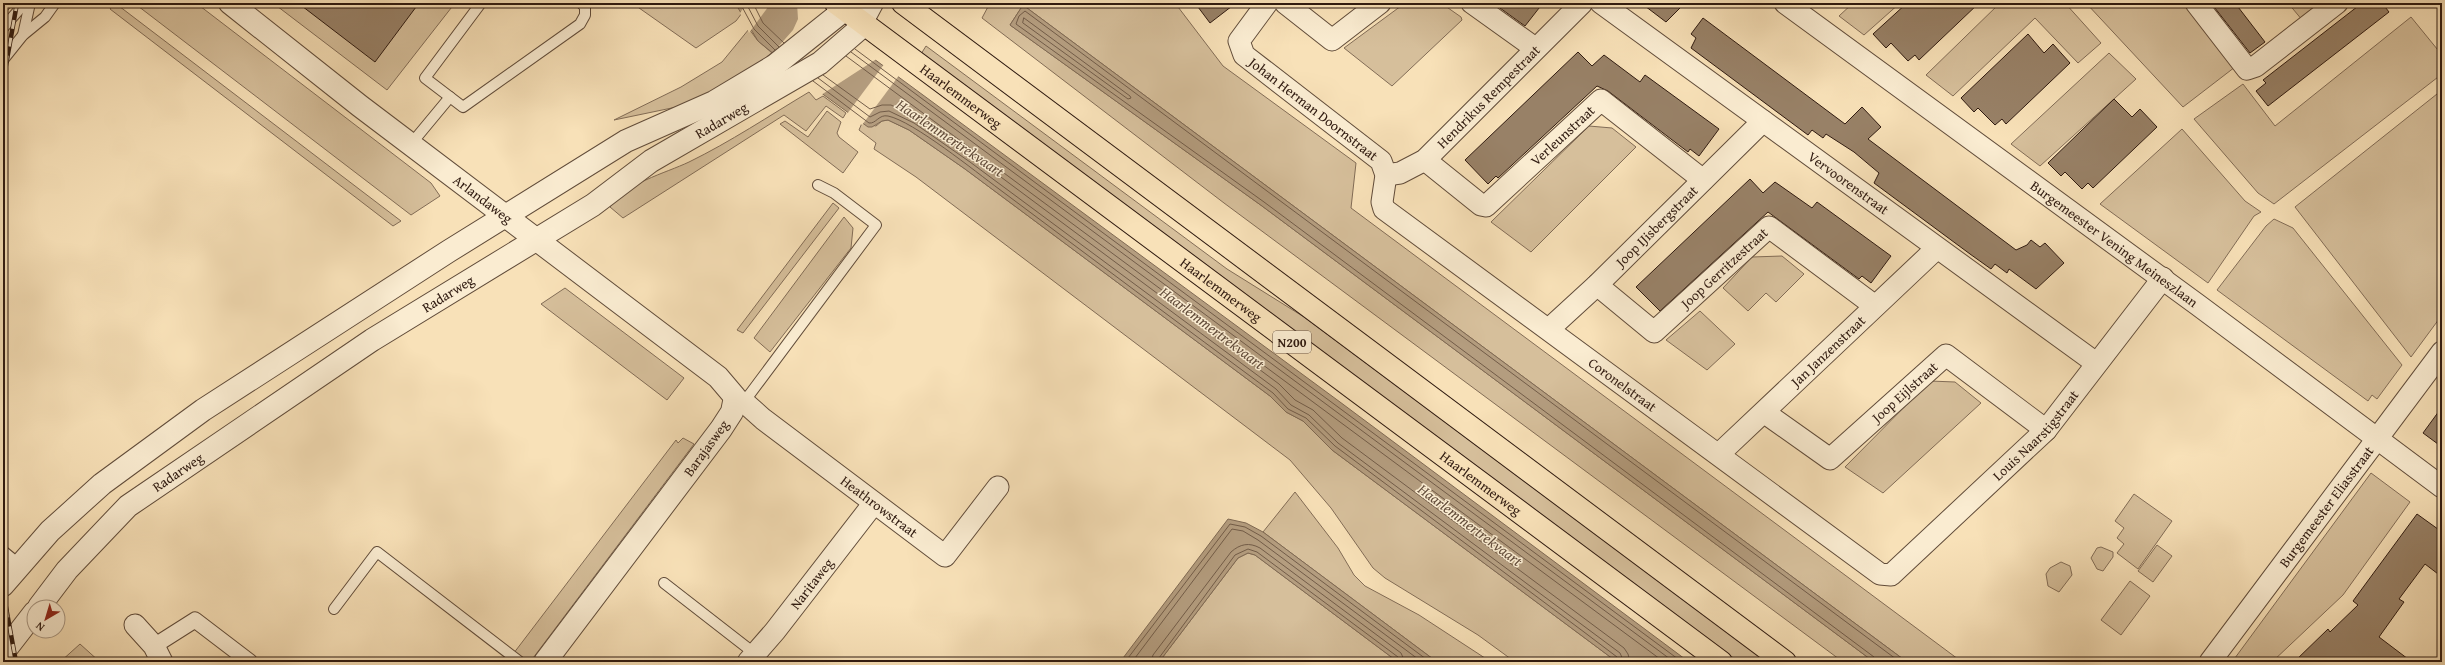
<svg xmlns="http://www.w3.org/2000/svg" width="2445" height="665" viewBox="0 0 2445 665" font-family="'Gentium Book Plus',serif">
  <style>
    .green { fill: #d6bf9b; stroke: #826c56 }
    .water { fill: #b49d7f; stroke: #7f6953 }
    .pier { fill: #f8e1b8 }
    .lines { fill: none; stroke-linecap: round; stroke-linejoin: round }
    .shore { stroke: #725c48; stroke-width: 1 }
    .building { fill: #988167; stroke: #2f1a10 }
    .service-casing { stroke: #614c3a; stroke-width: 12 }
    .pedestrian-casing { stroke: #614c3a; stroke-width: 17 }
    .minor-casing { stroke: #614c3a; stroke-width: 23 }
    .tertiary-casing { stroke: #614c3a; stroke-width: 24 }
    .primary-casing { stroke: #2f1a10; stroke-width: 24 }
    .service { stroke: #faecd1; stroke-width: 10 }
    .pedestrian { stroke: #faecd1; stroke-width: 15 }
    .minor { stroke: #faecd1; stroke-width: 21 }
    .tertiary { stroke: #faecd1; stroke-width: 22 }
    .primary { stroke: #f8e1b8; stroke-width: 22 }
    .rail-casing { stroke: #2f1a10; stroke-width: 4.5 }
    .rail { stroke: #faecd1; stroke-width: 3; stroke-dasharray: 9; stroke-linecap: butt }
    .labels { text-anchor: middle; stroke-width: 3; stroke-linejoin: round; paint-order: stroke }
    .shield { fill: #faecd1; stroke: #6c594a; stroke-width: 1 }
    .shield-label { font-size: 13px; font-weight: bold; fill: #2f1a10 }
    .street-label { font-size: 14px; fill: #2f1a10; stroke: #faecd1 }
    .water-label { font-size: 15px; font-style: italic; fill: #644e3c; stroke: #faecd1 }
  </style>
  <rect width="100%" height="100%" fill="#f8e1b8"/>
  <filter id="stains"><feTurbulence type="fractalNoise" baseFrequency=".005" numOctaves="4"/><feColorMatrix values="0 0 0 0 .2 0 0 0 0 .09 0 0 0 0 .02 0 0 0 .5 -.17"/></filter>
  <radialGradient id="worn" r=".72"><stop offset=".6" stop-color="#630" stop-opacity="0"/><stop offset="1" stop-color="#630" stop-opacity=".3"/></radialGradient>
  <g class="green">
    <polygon points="3,3 15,3 3,15"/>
    <polygon points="115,3 401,221 393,226 110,9"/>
    <polygon points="134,3 196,3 431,183 440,196 411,215"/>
    <polygon points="273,3 455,3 387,90"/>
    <polygon points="632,3 735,3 742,13 736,21 696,48"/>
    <polygon points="990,3 1175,3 1223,66 1356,163 1351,208 1962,662 1907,662 1023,5 1010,25 1262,206 1874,662 1843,662 1224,203 982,18"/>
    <polygon points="1405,3 1441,3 1461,17 1462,20 1392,86 1344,48"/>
    <polygon points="1853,3 1900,3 1864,35 1839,16"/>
    <polygon points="2000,3 2065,3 2101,43 2078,63 2035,18 1953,96 1926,75"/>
    <polygon points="2086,3 2185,3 2235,67 2183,107"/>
    <polygon points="2288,3 2326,3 2303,21"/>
    <polygon points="2411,17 2442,55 2442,74 2274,204 2258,193 2194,119 2243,84 2275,126"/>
    <polygon points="749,29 758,41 772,53 718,92 691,104 614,120 681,87 722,62"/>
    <polygon points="926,46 1227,269 1304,317 1768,662 1739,662 921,54"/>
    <polygon points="2109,53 2136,79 2040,166 2011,144"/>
    <polygon points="2442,90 2442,315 2411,357 2295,207"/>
    <path d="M809 92 816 100 823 96 846 113 843 118 826 106 806 131 784 115 623 218 610 207C623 184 666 173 689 162 730 142 769 116 809 92Z"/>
    <polygon points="827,111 841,122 837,133 839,137 858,152 843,173 780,124 785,121 808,137"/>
    <polygon points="888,120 909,130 965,169 1270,396 1286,412 1303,421 1332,450 1617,662 1515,662 1478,635 1385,578 1373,568 1331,508 1290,460 916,177 874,149 876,143 859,130 862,123 876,126 882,121"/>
    <polygon points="1589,126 1612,128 1636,147 1531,252 1491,222"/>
    <polygon points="2182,129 2245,201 2261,212 2254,216 2208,283 2100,204"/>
    <polygon points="833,203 839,208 743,333 737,330"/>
    <polygon points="844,217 853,228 851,248 770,352 754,338"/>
    <polygon points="2274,219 2293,228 2402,365 2377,399 2372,395 2368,401 2217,290 2266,226"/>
    <polygon points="1782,256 1804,274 1776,302 1766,293 1748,311 1723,288 1752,257"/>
    <polygon points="565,288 684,378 667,400 541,304"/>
    <polygon points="1700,311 1735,344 1707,370 1666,340"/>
    <polygon points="1930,381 1955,382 1981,403 1883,493 1845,467"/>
    <polygon points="683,438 694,444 530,662 507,662 676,440 678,443"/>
    <polygon points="2371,473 2410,502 2343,595 2272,662 2232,662"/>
    <polygon points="1295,492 1338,548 1354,575 1365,586 1419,615 1491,662 1437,662 1263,532"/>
    <polygon points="2134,494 2172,521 2138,569 2117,553 2124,544 2117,538 2124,528 2115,521"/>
    <polygon points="2157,545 2172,556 2153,582 2138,571"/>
    <polygon points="2101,547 2113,552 2113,557 2103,571 2097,569 2091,558 2097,548"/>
    <polygon points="1248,553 1255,555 1398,662 1159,662 1238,558"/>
    <polygon points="2061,562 2070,566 2072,575 2059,592 2048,586 2046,574 2050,568"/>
    <polygon points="2130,581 2150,596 2121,635 2101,620"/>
    <polygon points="80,644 100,662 60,662"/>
  </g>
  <g class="water">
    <polygon points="735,3 798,3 1340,402 1689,662 1617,662 1332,450 1303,421 1286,412 1270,396 965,169 909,130 888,120 882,121 872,127 868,127 824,95 758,41"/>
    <polygon points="1023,5 1907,662 1874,662 1262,206 1010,25"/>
    <polygon points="1228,519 1246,523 1263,532 1437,662 1398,662 1255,555 1248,553 1238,558 1159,662 1120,662"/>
  </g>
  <g class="pier">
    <polygon points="747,3 771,3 749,33 740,13"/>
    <polygon points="797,3 801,3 878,58 821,95 771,55 793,30 798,19"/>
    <polygon points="885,63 900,74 862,125 847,114"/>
  </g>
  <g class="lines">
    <g class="shore">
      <polyline points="740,3 754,29 775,50"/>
      <polyline points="746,3 758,26 779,47"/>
      <polyline points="753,3 763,23 784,43"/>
      <polygon points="1024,18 1130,96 1131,98 1128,99 1023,23"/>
      <polyline points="855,49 1682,662"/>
      <polyline points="851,52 1674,662"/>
      <polyline points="846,56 1664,662"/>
      <polyline points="823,75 870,109 882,105 891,105 918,118 974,157 1279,384 1295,400 1313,410 1342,438 1624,648 1628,654 1630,662"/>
      <polyline points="818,78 870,117 880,112 889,111 914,123 970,162 1276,389 1291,405 1309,415 1338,443 1620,653 1624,662"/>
      <path d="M813 81 869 123C876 124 879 114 888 116 913 121 976 172 999 189 1090 257 1181 325 1273 393L1288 409 1306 418 1335 446 1584 632 1617 657 1619 662"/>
      <polyline points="1125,662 1230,524 1245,527 1261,536 1430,662"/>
      <polyline points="1132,662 1232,529 1243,531 1258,540 1422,662"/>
      <path d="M1151 662 1153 655 1231 552C1240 544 1249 542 1260 548L1401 653 1405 662"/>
      <polyline points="1156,662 1235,555 1248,549 1257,552 1398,657 1400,662"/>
      <polyline points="1876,662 1874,657 1264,202 1016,24 1019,16 1025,11 1900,662"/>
    </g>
  </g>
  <g class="building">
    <polygon points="298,3 419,3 375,62"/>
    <polygon points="1195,3 1236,3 1210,23"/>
    <polygon points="1493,3 1543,3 1525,26"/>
    <polygon points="1641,3 1685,3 1666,22"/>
    <polygon points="1907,3 1979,3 1919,60 1915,55 1908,61 1891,43 1886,48 1873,34"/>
    <polygon points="2211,3 2235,3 2265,42 2250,53"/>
    <polygon points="2362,3 2382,3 2389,12 2268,106 2256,91 2266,83 2263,80"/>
    <polygon points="1703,18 1845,124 1862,107 1881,127 1868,139 2016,250 2027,245 2031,240 2040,247 2045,243 2064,263 2036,289 2009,269 2007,273 1995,264 1991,269 1970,254 1874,183 1879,173 1854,152 1826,134 1823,138 1812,130 1808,135 1691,48 1696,38 1691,34"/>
    <polygon points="2028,34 2044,53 2053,44 2070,63 2006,124 2002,119 1995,125 1978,108 1974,112 1961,98"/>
    <polygon points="1578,52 1592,66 1604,55 1640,82 1645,75 1719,129 1699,156 1690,149 1688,152 1608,91 1597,86 1498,178 1496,176 1488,184 1465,160"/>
    <polygon points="2114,99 2132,117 2140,109 2157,127 2093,188 2088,183 2082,189 2065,172 2061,176 2048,163"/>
    <polygon points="1750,179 1763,193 1775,182 1812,208 1817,202 1891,256 1871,283 1862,276 1859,279 1768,212 1660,311 1636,287"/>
    <polygon points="2442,407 2442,447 2423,433"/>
    <polygon points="2417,514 2442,532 2442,577 2425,564 2399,599 2404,602 2379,637 2412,662 2294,662 2328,629 2330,632 2358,605 2353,601"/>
  </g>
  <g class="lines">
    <defs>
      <g id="service">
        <polyline points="481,3 425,78 463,107 580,24 585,15 585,7 581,3"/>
        <polyline points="3,28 25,3"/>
        <polyline points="23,35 30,3"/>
        <polyline points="3,60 23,35 45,17 55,3"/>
        <polyline points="411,144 450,97"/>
        <polyline points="742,401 744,402 876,225 834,193 818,185"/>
        <polyline points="3,551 20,565"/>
        <polyline points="664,583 754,653"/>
        <polyline points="334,609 377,552 520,662"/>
      </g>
      <polyline id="pedestrian" points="154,646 195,620 250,662"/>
      <g id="minor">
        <path id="s1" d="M1267 3 1239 41 1244 55 1381 161 1386 175 1382 202 1384 209 1880 574 1891 575 2046 430 2163 278"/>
        <polyline points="1285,3 1332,40 1380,3"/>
        <polyline points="1472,3 1535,48"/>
        <path id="s2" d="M1601 3 2096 363"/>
        <path id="s3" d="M1785 3 2198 305 2442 487"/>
        <polyline points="2196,3 2247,69 2256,66 2337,3"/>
        <path id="s4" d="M1425 160 1481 205 1486 206 1601 100 1703 180"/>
        <path id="s5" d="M1386 175 1400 173 1425 160 1582 3"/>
        <path id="s6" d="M1597 285 1654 332 1769 227 1875 306"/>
        <path id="s7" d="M1549 329 1597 285 1763 121"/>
        <path id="s8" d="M744 402 763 419 945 556 998 487"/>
        <path id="s9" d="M1765 413 1830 459 1946 355 2046 430"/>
        <path id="s10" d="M1719 454 1937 248"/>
        <polyline points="135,625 154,646 162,662"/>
        <path id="s11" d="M748 662 775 631 874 503"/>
        <path id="s12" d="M2210 662 2442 352"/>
      </g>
      <g id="tertiary">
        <path id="s13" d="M230 3 360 106 718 377 735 397 732 412 721 429 545 662"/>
        <polyline points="3,585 50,531 102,484 203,410 449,251 626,141 714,102 774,66 853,3"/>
        <path id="s14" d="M39 607 67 570 128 506 372 340 593 205 651 161 820 63 857 31 872 3"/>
        <polyline points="3,653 34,613"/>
      </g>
      <g id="primary">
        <path id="s15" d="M836 3 1721 662"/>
        <polyline points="903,3 1785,662"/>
      </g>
    </defs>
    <use href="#service" class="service-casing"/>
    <use href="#pedestrian" class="pedestrian-casing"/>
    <use href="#minor" class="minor-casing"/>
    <use href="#tertiary" class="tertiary-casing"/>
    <use href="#primary" class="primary-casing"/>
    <use href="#service" class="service"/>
    <use href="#pedestrian" class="pedestrian"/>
    <use href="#minor" class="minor"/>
    <use href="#tertiary" class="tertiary"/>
    <use href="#primary" class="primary"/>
    <defs>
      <g id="rail">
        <polyline points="3,82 17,3"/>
        <polyline points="3,591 16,662"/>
      </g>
    </defs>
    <use href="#rail" class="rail-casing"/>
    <use href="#rail" class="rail"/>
  </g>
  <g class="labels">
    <rect class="shield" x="1273" y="331" width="38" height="22" rx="3"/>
    <g class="shield-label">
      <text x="1292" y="347">N200</text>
    </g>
    <g class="street-label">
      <text dy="5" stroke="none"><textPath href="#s15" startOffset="156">Haarlemmerweg</textPath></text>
      <text dy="5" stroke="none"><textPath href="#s5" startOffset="132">Hendrikus Rempestraat</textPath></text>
      <text dy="5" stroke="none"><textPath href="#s1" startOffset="150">Johan Herman Doornstraat</textPath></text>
      <text dy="5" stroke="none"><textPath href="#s14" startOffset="843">Radarweg</textPath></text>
      <text dy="5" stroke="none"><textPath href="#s4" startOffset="181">Verleunstraat</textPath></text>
      <text dy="5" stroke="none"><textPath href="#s2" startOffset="306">Vervoorenstraat</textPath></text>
      <text dy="5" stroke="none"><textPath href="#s13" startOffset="320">Arlandaweg</textPath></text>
      <text dy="5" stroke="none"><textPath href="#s7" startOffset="149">Joop IJisbergstraat</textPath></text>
      <text dy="5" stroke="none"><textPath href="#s3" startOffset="408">Burgemeester Vening Meineszlaan</textPath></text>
      <text dy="5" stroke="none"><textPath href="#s6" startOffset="169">Joop Gerritzestraat</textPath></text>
      <text dy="5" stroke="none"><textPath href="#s15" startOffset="480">Haarlemmerweg</textPath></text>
      <text dy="5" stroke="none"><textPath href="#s14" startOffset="519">Radarweg</textPath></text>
      <text dy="5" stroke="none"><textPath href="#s10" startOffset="150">Jan Janzenstraat</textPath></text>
      <text dy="5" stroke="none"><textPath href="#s1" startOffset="581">Coronelstraat</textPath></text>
      <text dy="5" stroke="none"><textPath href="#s9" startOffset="180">Joop Eijlstraat</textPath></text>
      <text dy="5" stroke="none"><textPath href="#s1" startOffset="1113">Louis Naarstigstraat</textPath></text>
      <text transform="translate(706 448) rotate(-54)" y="5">Barajasweg</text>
      <text dy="5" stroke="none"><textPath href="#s14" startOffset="195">Radarweg</textPath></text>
      <text dy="5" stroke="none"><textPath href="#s15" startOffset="804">Haarlemmerweg</textPath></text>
      <text dy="5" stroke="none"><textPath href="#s8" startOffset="171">Heathrowstraat</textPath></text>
      <text dy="5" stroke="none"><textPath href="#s12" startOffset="194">Burgemeester Eliasstraat</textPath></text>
      <text dy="5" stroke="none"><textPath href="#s11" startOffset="101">Naritaweg</textPath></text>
    </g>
    <g class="water-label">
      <text transform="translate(950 138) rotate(34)" y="5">Haarlemmertrekvaart</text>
      <text transform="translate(1212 328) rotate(37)" y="5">Haarlemmertrekvaart</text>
      <text transform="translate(1470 525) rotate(37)" y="5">Haarlemmertrekvaart</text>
    </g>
  </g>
  <rect width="2445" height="665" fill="none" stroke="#f8e1b8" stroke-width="16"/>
  <rect x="4" y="4" width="2437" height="657" fill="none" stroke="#2f1a10" stroke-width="2"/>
  <rect x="8" y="8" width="2429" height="649" fill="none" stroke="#2f1a10"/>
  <g transform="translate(46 619) rotate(218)"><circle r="19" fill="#faecd1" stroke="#a99884"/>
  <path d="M0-3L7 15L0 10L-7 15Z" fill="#8f2418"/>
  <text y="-6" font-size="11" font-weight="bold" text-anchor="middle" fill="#2f1a10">N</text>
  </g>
  <rect width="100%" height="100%" filter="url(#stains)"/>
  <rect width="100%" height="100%" fill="url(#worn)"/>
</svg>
